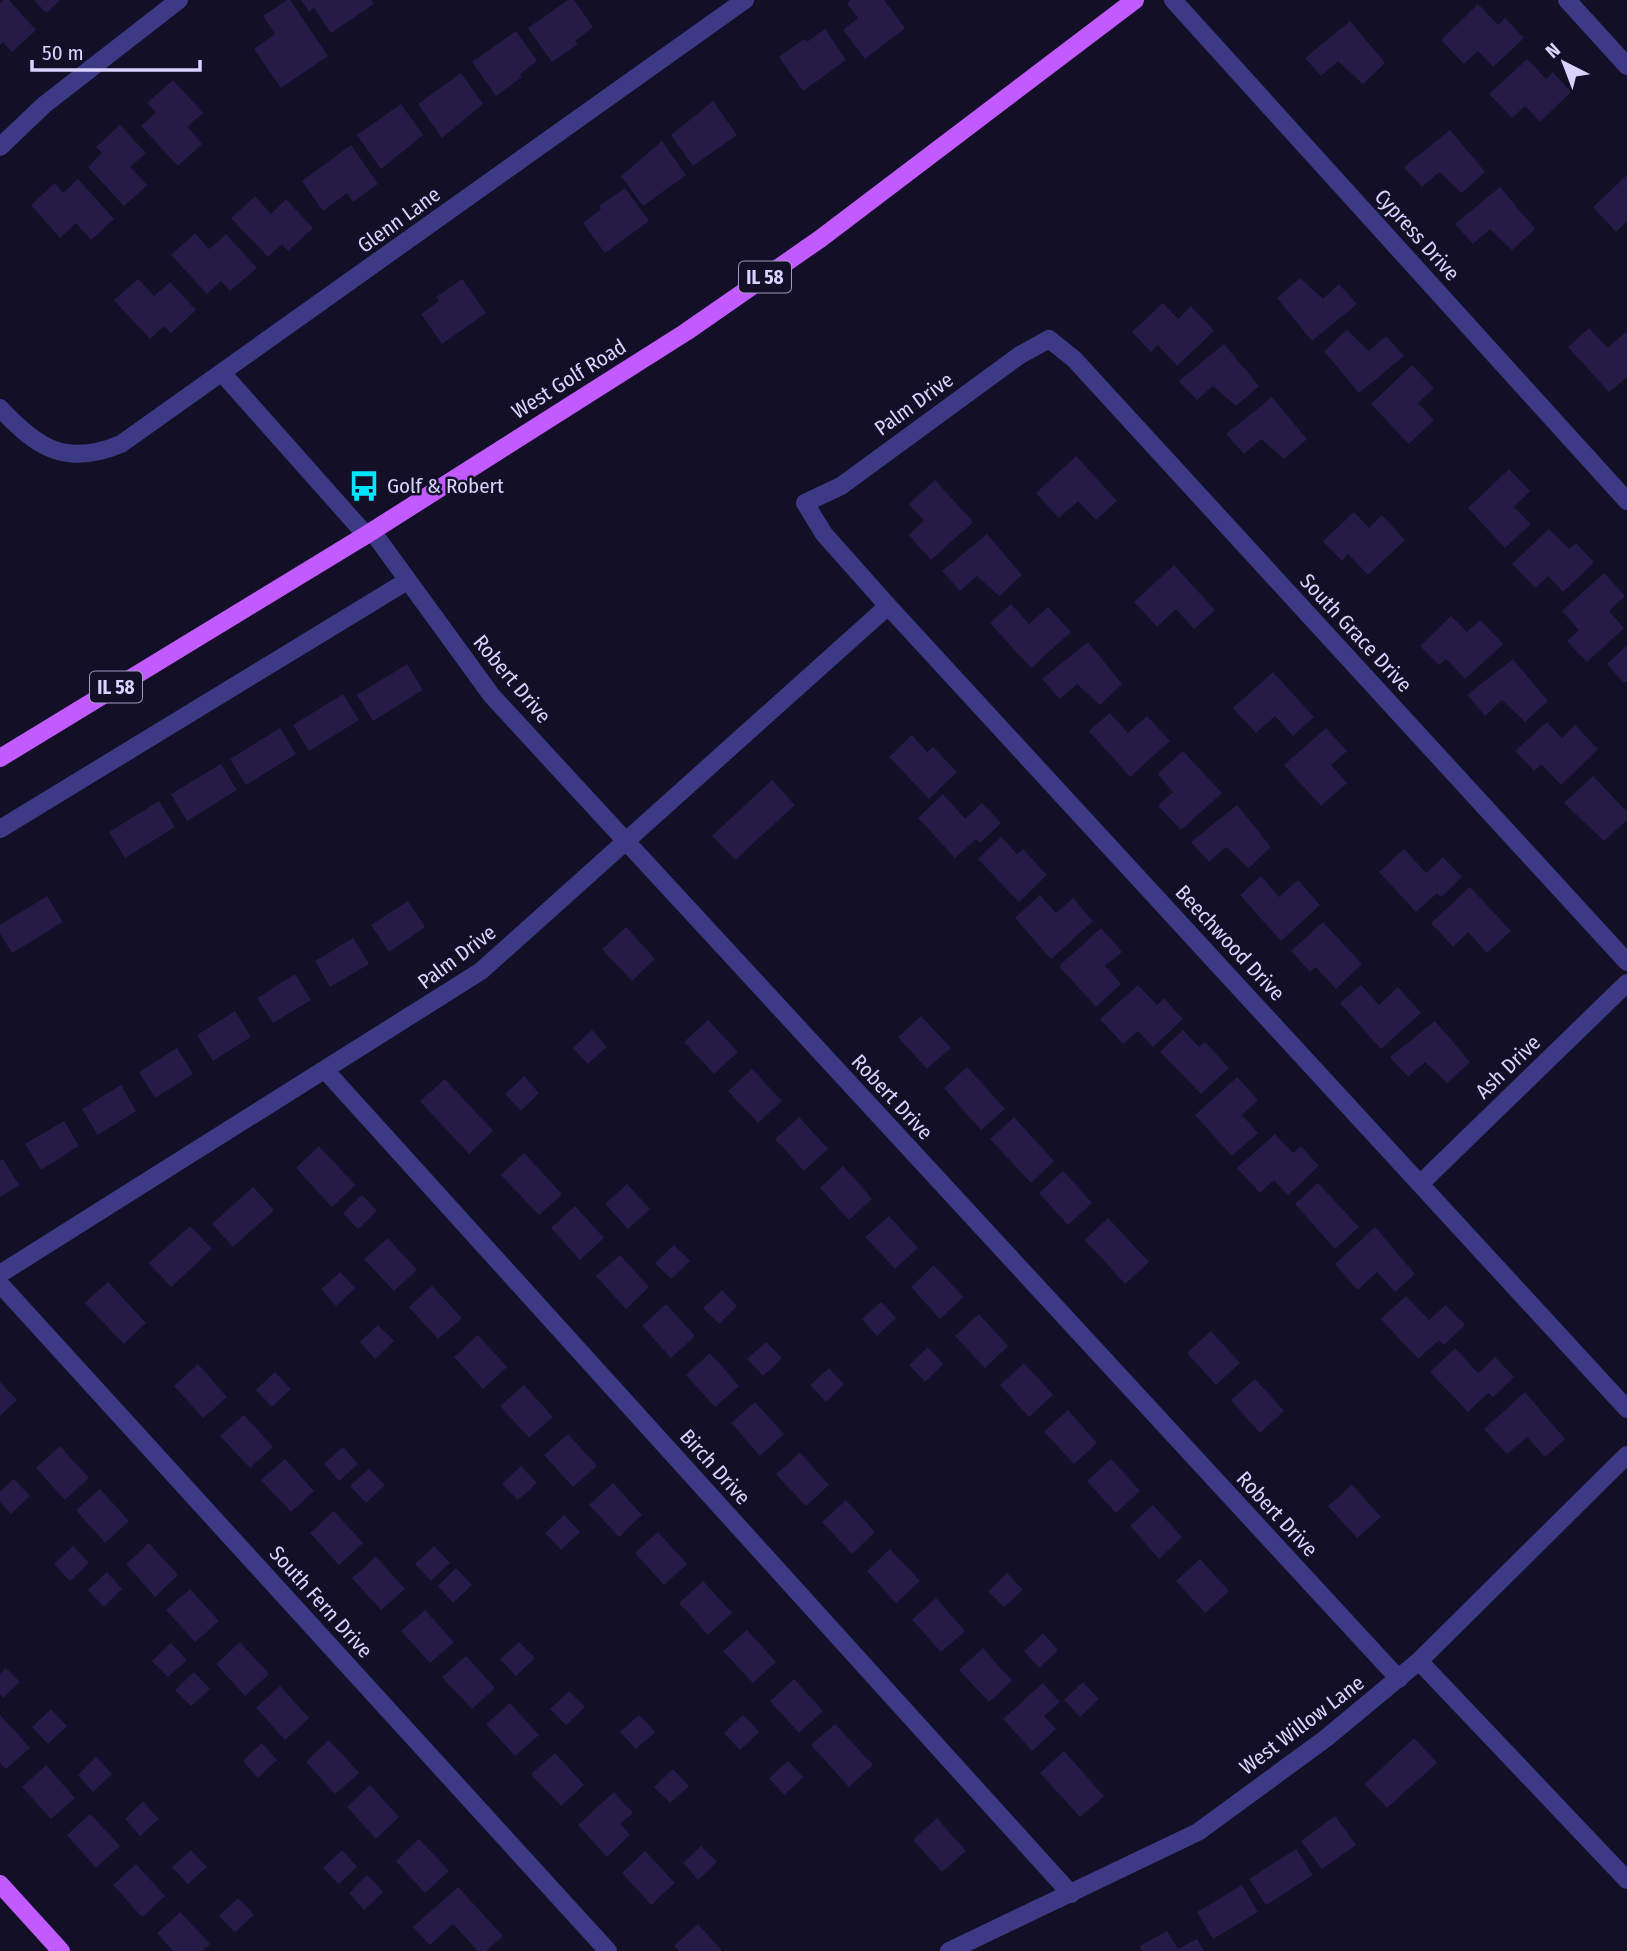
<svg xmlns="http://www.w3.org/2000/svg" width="1627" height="1951" viewBox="0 0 1627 1951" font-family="'Fira Sans Condensed',sans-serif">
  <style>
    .building { fill: #241b47 }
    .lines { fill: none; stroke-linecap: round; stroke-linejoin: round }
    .minor { stroke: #3d3a85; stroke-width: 18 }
    .major { stroke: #c25bff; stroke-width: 18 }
    .labels { text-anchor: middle; stroke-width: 5; stroke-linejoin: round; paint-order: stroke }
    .shield { fill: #130f26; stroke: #9e99be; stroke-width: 2 }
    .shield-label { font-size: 19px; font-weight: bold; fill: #d9d4ff }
    .street-label { font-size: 21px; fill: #d9d4ff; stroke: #130f26 }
    .poi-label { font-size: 21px; fill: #d9d4ff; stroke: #130f26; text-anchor: start }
  </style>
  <rect width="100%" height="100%" fill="#130f26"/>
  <g class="building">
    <polygon points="3,0 9,0 36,30 12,52 3,42 0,45 0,3"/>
    <polygon points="34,0 60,0 46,13"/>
    <polygon points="287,0 290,0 328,56 281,88 254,49 275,34 263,16"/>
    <polygon points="301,0 371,0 374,4 331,33 314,8 309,12"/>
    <polygon points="568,0 574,0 593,27 575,41 578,44 552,62 528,28"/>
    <polygon points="851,0 884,0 905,28 865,59 843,30 858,18 847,3"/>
    <polygon points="1478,4 1498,25 1505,18 1524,38 1493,67 1478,51 1464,64 1441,40"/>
    <polygon points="1350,21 1385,63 1363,84 1338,61 1321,76 1305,58"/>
    <polygon points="825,29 846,60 803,91 779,57 804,39 807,42"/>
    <polygon points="516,31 537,61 520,74 522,77 496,96 472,62"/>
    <polygon points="1527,59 1546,79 1553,72 1571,92 1540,122 1525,106 1512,118 1489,94"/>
    <polygon points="461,73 483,104 442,138 418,104"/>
    <polygon points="173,80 203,113 187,127 202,144 178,166 141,126 156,113 147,103"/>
    <polygon points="713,101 737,135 693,166 671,135"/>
    <polygon points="401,104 423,135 381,169 357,135"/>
    <polygon points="120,125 146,153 130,167 147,185 124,206 88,167 102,153 96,147"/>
    <polygon points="1450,130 1485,172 1462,193 1439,172 1422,187 1404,167"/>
    <polygon points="662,141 686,175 643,206 621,176"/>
    <polygon points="351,145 378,184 353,202 347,193 323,211 302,181"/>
    <polygon points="1627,175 1627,221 1616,232 1593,207"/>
    <polygon points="78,179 114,219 91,240 76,223 60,238 31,205 55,183 63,193"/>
    <polygon points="1500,187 1535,229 1512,250 1490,229 1473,244 1455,224"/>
    <polygon points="625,188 649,221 605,253 583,223 601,209 599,206"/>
    <polygon points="255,196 271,214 286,199 313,228 288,251 282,244 268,257 231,218"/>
    <polygon points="195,233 209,249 226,234 257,268 230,291 221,281 207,294 171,255"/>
    <polygon points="1300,278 1323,299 1339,284 1357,304 1312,341 1277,298"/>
    <polygon points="138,279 154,296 170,282 196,310 171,333 164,326 150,339 114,300"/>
    <polygon points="462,279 486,313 442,344 421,314 439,301 436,297"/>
    <polygon points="1163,303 1178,319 1191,306 1214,331 1177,366 1158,345 1151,352 1132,332"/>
    <polygon points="1589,328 1608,348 1627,331 1627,377 1609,392 1568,347"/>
    <polygon points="1347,330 1369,351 1386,336 1404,356 1359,393 1324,351"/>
    <polygon points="1224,344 1259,386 1236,406 1213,386 1197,400 1179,381"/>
    <polygon points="1412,365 1434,388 1418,403 1434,420 1409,444 1371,404"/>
    <polygon points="1272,397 1307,439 1284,459 1261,439 1244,454 1226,434"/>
    <polygon points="1076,456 1117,501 1096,520 1078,501 1059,518 1036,493"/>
    <polygon points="1509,469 1530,491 1514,507 1531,524 1505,548 1468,508"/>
    <polygon points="935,480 973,522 931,560 909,535 924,521 909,504"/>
    <polygon points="1354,512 1369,528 1382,515 1405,540 1368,575 1348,554 1342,561 1323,541"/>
    <polygon points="1549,529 1569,549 1576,543 1594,562 1563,592 1548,576 1535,588 1512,564"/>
    <polygon points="987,534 1022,575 999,596 977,576 960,591 942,571"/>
    <polygon points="1174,565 1215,610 1194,629 1176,609 1157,627 1134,602"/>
    <polygon points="1604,573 1625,596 1609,611 1624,628 1587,662 1567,641 1579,630 1562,611"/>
    <polygon points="1011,604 1029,624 1048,607 1071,632 1031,668 990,623"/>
    <polygon points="1451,616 1467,632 1480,620 1503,644 1465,679 1446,659 1439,665 1420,646"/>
    <polygon points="1088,642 1122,684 1100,705 1077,684 1060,699 1042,679"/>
    <polygon points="1627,645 1627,681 1624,683 1607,664"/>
    <polygon points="1513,659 1548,701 1525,722 1502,700 1485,716 1467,695"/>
    <polygon points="407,664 423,690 373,721 357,695"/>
    <polygon points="1273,672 1314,717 1293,736 1275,716 1256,733 1233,708"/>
    <polygon points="343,694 359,720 309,751 293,725"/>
    <polygon points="1110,713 1128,733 1147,716 1170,741 1130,777 1089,731"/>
    <polygon points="1547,722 1562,738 1575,725 1598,749 1561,785 1541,764 1534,771 1515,751"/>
    <polygon points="280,728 296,754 246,785 230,759"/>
    <polygon points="1326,728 1347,751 1331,765 1347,783 1321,806 1284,765"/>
    <polygon points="912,735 927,752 933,747 957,772 929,799 889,757"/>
    <polygon points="1183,751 1222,793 1181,830 1158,806 1173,792 1158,774"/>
    <polygon points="221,764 237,790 187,821 171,794"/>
    <polygon points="1593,776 1627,812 1627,820 1604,841 1564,803"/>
    <polygon points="772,780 795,805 735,860 712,836"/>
    <polygon points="943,794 965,819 982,803 1001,823 980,843 976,839 955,858 918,818"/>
    <polygon points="159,801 175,827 125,858 109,832"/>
    <polygon points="1237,805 1271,847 1249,868 1226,847 1209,862 1191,842"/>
    <polygon points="1001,837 1017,854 1023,849 1047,875 1019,902 978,859"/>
    <polygon points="1404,849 1426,873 1443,857 1462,877 1441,897 1437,893 1416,912 1379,872"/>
    <polygon points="1261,876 1279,897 1298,880 1320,905 1281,941 1240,895"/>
    <polygon points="1470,887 1511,931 1487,953 1468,932 1453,947 1431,923"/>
    <polygon points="1040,895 1056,913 1073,898 1093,921 1051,959 1015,918"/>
    <polygon points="47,896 63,922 12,953 0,933 0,925"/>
    <polygon points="408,901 425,927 389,952 371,925"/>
    <polygon points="1323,922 1362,964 1336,989 1316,967 1310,972 1291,951"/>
    <polygon points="626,927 655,959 632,981 602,949"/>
    <polygon points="1101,928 1122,952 1105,966 1121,984 1096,1007 1059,966"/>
    <polygon points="353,938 369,964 330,987 315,961"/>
    <polygon points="295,974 311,1000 273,1023 257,998"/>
    <polygon points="1138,985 1157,1005 1164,998 1183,1019 1153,1047 1138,1031 1123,1044 1100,1019"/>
    <polygon points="1361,985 1379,1005 1398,987 1421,1013 1381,1049 1340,1003"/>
    <polygon points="235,1011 251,1037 213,1061 197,1035"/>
    <polygon points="921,1016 951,1048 927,1069 898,1037"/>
    <polygon points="708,1020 738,1052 714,1074 684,1042"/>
    <polygon points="1435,1021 1470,1062 1447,1083 1425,1062 1408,1077 1390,1057"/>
    <polygon points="592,1030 607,1047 588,1064 573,1048"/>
    <polygon points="1183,1030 1199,1047 1205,1042 1229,1068 1201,1094 1160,1052"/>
    <polygon points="177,1048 193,1074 155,1098 139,1072"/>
    <polygon points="967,1067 1005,1109 981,1130 944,1088"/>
    <polygon points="752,1069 782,1101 758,1123 728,1091"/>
    <polygon points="524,1076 539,1093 521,1111 505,1094"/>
    <polygon points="1237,1077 1258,1100 1242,1115 1258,1133 1232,1156 1195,1115"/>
    <polygon points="445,1079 493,1131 469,1154 420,1101"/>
    <polygon points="121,1085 136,1111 98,1135 82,1109"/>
    <polygon points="799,1117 828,1149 804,1171 775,1139"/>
    <polygon points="1014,1117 1054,1161 1031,1183 990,1139"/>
    <polygon points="64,1121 79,1146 41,1170 25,1144"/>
    <polygon points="1275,1134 1293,1153 1301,1146 1319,1166 1288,1195 1274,1180 1260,1193 1237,1168"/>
    <polygon points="319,1146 355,1185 332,1207 296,1168"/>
    <polygon points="524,1153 562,1194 539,1215 501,1175"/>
    <polygon points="3,1159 19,1185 0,1197 0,1161"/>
    <polygon points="843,1166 872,1199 849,1220 820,1188"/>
    <polygon points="1063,1171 1092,1203 1068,1225 1039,1193"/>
    <polygon points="1318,1183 1359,1227 1335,1249 1295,1204"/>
    <polygon points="627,1184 650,1209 628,1229 605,1204"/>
    <polygon points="253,1187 274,1210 233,1247 212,1224"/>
    <polygon points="362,1195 377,1211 358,1229 343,1213"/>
    <polygon points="575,1206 604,1238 580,1260 551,1228"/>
    <polygon points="889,1216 918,1248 895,1269 865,1237"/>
    <polygon points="1108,1218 1149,1262 1125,1284 1085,1240"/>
    <polygon points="190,1226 212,1249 171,1287 149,1263"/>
    <polygon points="1375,1227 1415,1274 1395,1292 1377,1272 1358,1290 1335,1264"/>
    <polygon points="388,1238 417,1270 394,1291 364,1259"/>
    <polygon points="674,1245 690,1261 671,1279 655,1263"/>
    <polygon points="620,1255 649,1287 626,1309 596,1276"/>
    <polygon points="934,1265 963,1297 940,1319 911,1287"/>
    <polygon points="340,1272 355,1288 336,1306 321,1289"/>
    <polygon points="108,1282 146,1323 124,1344 85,1303"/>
    <polygon points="432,1286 462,1318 438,1339 409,1307"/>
    <polygon points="722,1290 737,1306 719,1324 703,1308"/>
    <polygon points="1406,1296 1429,1320 1446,1305 1465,1325 1444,1345 1439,1340 1418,1359 1381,1319"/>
    <polygon points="881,1302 896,1318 877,1336 862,1319"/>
    <polygon points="666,1304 695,1336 671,1358 642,1326"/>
    <polygon points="979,1314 1008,1346 985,1368 955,1336"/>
    <polygon points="378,1325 394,1341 375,1359 360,1342"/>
    <polygon points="1211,1331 1240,1363 1216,1385 1187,1353"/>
    <polygon points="478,1335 507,1367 483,1389 454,1357"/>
    <polygon points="766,1342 782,1358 763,1376 747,1359"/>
    <polygon points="928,1347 943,1364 925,1382 909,1365"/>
    <polygon points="1455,1348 1478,1373 1495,1357 1514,1377 1493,1397 1488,1393 1468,1412 1430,1372"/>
    <polygon points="710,1353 739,1386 715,1407 686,1375"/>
    <polygon points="1024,1363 1053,1395 1029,1417 1000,1385"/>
    <polygon points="198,1364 227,1397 203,1418 174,1386"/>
    <polygon points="829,1368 844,1384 826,1402 810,1385"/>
    <polygon points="275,1372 291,1389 272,1407 256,1390"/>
    <polygon points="1255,1379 1284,1411 1260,1433 1231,1400"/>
    <polygon points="0,1382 17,1400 0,1416"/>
    <polygon points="524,1385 553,1417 529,1438 500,1406"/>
    <polygon points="1525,1392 1565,1439 1545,1457 1527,1437 1507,1454 1484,1429"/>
    <polygon points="755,1402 784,1434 760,1456 731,1423"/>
    <polygon points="1068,1410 1097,1443 1074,1464 1044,1432"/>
    <polygon points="244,1415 273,1447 250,1468 220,1436"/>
    <polygon points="568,1434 597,1466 573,1487 544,1455"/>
    <polygon points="60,1446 89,1478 65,1500 36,1468"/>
    <polygon points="343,1447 358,1464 339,1481 324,1464"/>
    <polygon points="800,1453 829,1485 806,1506 776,1474"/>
    <polygon points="285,1459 314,1491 291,1512 261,1480"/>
    <polygon points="1111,1459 1140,1491 1116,1513 1087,1481"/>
    <polygon points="521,1466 537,1483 518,1500 502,1484"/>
    <polygon points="369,1469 385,1485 366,1503 350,1486"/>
    <polygon points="14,1479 30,1496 11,1514 0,1502 0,1492"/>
    <polygon points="613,1483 642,1515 619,1537 589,1505"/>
    <polygon points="1352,1485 1381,1517 1357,1538 1328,1506"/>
    <polygon points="100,1489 129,1521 105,1543 76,1510"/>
    <polygon points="846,1500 875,1532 852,1554 822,1522"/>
    <polygon points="1153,1505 1182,1537 1159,1559 1130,1526"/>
    <polygon points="334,1511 363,1543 339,1565 310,1533"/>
    <polygon points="564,1515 580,1532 561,1550 545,1533"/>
    <polygon points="658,1532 687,1564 664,1585 635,1553"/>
    <polygon points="149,1543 178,1575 155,1597 126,1564"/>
    <polygon points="73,1546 89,1563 70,1581 54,1564"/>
    <polygon points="434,1546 450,1563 431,1581 415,1564"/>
    <polygon points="890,1549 920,1581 896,1603 867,1571"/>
    <polygon points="376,1557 405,1589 381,1610 352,1578"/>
    <polygon points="1200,1559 1229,1591 1205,1613 1176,1581"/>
    <polygon points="456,1568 472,1585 453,1603 438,1586"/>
    <polygon points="107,1572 122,1589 104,1607 88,1590"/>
    <polygon points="1007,1573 1023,1590 1004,1607 988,1591"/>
    <polygon points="703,1581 732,1613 708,1635 679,1603"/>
    <polygon points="190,1589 219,1621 195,1642 166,1610"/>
    <polygon points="936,1598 965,1631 941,1652 912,1620"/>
    <polygon points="425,1610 454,1642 430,1663 401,1631"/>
    <polygon points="747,1630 776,1662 753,1683 723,1651"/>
    <polygon points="1043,1633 1058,1650 1039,1668 1024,1651"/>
    <polygon points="240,1642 269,1674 245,1696 216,1664"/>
    <polygon points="519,1642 535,1658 516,1676 500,1659"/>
    <polygon points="171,1643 187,1660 168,1677 152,1661"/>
    <polygon points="983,1648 1012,1681 989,1702 959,1670"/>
    <polygon points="466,1656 495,1688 472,1709 442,1677"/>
    <polygon points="6,1668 20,1682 3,1698 0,1694 0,1674"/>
    <polygon points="194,1672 210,1689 191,1706 175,1690"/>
    <polygon points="794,1679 823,1711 799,1733 770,1701"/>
    <polygon points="1083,1682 1099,1699 1080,1717 1064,1700"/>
    <polygon points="1043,1683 1060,1702 1044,1716 1056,1729 1032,1751 1003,1719"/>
    <polygon points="280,1686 309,1718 285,1740 256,1708"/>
    <polygon points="569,1691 585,1707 566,1725 550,1709"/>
    <polygon points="510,1703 539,1735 515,1756 486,1724"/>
    <polygon points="51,1709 67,1726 48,1744 32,1727"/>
    <polygon points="0,1715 30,1748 6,1769 0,1763"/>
    <polygon points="639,1715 655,1732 636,1749 620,1732"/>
    <polygon points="743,1715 759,1732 740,1750 724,1733"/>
    <polygon points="835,1724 873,1765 849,1787 811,1745"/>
    <polygon points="1414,1738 1437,1763 1387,1808 1365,1784"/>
    <polygon points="329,1740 359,1773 335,1794 306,1762"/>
    <polygon points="262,1743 277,1760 258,1778 243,1761"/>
    <polygon points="1064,1751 1104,1796 1080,1817 1040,1773"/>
    <polygon points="555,1753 584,1785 561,1806 531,1774"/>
    <polygon points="96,1757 112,1774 93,1792 78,1775"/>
    <polygon points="788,1761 803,1777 784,1795 769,1778"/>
    <polygon points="46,1765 75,1798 51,1819 22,1787"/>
    <polygon points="673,1769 689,1786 670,1803 654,1787"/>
    <polygon points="370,1785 399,1817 376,1839 347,1807"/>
    <polygon points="614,1792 633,1813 620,1824 630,1835 607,1857 578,1825"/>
    <polygon points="143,1801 159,1819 140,1836 125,1819"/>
    <polygon points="90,1814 120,1846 96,1868 67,1835"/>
    <polygon points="1335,1816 1356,1845 1322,1869 1301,1841"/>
    <polygon points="937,1818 966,1851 942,1872 913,1840"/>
    <polygon points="419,1839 449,1871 425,1893 396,1861"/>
    <polygon points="701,1846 717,1862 698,1880 683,1863"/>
    <polygon points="1296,1849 1313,1875 1266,1905 1249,1879"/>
    <polygon points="191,1850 207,1867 188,1884 172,1867"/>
    <polygon points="342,1850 357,1867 339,1884 323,1868"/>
    <polygon points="645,1851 675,1883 651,1905 622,1873"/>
    <polygon points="136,1864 165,1896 142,1917 113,1885"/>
    <polygon points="367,1875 383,1892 364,1910 349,1893"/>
    <polygon points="1242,1885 1258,1912 1213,1939 1197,1912"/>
    <polygon points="458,1887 503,1936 486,1951 478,1951 453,1924 430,1945 413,1927"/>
    <polygon points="238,1898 254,1915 235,1932 219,1916"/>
    <polygon points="180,1912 210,1944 202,1951 173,1951 157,1933"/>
    <polygon points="698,1924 722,1951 679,1951 674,1946"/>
    <polygon points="1167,1931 1178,1949 1197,1939 1204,1951 1142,1951 1140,1946"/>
  </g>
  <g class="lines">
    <g class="minor">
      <polyline points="1173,0 1627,501"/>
      <polyline points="1567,0 1627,66"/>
      <polyline points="0,147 44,105 179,0"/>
      <polyline points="223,374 366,535"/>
      <path d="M0 408C37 448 66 467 121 444L745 0"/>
      <polyline points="372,531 492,696 1399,1679"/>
      <polyline points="0,829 407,581"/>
      <polyline points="1627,962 1074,359 1049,339 1020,355 841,486 805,503 824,534 888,606 1627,1409"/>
      <polyline points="325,1070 1071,1894"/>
      <polyline points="1420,1184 1627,983"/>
      <polyline points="0,1274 481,971 888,606"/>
      <polyline points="0,1284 608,1951"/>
      <polyline points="1419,1661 1627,1880"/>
      <polyline points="949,1951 1198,1832 1325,1739 1419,1661 1627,1455"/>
    </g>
    <g class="major">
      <polyline points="0,758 366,535 686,332 820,239 1135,0"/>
      <polyline points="0,1884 61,1951"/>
    </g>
  </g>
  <defs>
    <symbol id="bus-bare" viewBox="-9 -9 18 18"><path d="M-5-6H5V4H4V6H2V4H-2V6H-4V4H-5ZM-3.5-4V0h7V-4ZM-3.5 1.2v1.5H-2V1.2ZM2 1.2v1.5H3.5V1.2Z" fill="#00e5ff" stroke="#130f26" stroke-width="2.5" paint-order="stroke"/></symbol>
  </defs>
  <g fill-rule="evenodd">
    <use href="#bus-bare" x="342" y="464" width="44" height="44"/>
  </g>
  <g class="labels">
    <g class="shield">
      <rect x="739" y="261.5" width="52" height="31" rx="5"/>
      <rect x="90" y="671.5" width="52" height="31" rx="5"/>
    </g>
    <g class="shield-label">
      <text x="765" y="284">IL 58</text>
      <text x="116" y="694">IL 58</text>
    </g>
    <g class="street-label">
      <text transform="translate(399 220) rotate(-36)" y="7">Glenn Lane</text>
      <text transform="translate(1417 235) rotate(48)" y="7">Cypress Drive</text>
      <text transform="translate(569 379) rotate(-32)" y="7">West Golf Road</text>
      <text transform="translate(914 404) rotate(-36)" y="7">Palm Drive</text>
      <text transform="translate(1356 633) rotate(47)" y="7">South Grace Drive</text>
      <text transform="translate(512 679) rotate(50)" y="7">Robert Drive</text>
      <text transform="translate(1230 943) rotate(47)" y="7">Beechwood Drive</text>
      <text transform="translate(457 957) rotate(-37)" y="7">Palm Drive</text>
      <text transform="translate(1508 1067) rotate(-44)" y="7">Ash Drive</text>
      <text transform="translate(892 1097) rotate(47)" y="7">Robert Drive</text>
      <text transform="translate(715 1467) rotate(48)" y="7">Birch Drive</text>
      <text transform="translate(1277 1514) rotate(47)" y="7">Robert Drive</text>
      <text transform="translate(321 1602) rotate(48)" y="7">South Fern Drive</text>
      <text transform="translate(1302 1725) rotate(-37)" y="7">West Willow Lane</text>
    </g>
    <g class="poi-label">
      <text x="387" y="493">Golf &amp; Robert</text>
    </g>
  </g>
  <g transform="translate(1564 63) rotate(318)" stroke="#130f26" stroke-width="5" paint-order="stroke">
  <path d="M0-5L12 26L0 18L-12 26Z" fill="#d9d4ff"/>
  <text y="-10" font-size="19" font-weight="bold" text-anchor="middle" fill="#d9d4ff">N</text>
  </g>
  <path d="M32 60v10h168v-10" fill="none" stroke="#d9d4ff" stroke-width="3.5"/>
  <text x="42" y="60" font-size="21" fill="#d9d4ff" stroke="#130f26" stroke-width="5" paint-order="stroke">50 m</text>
</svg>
